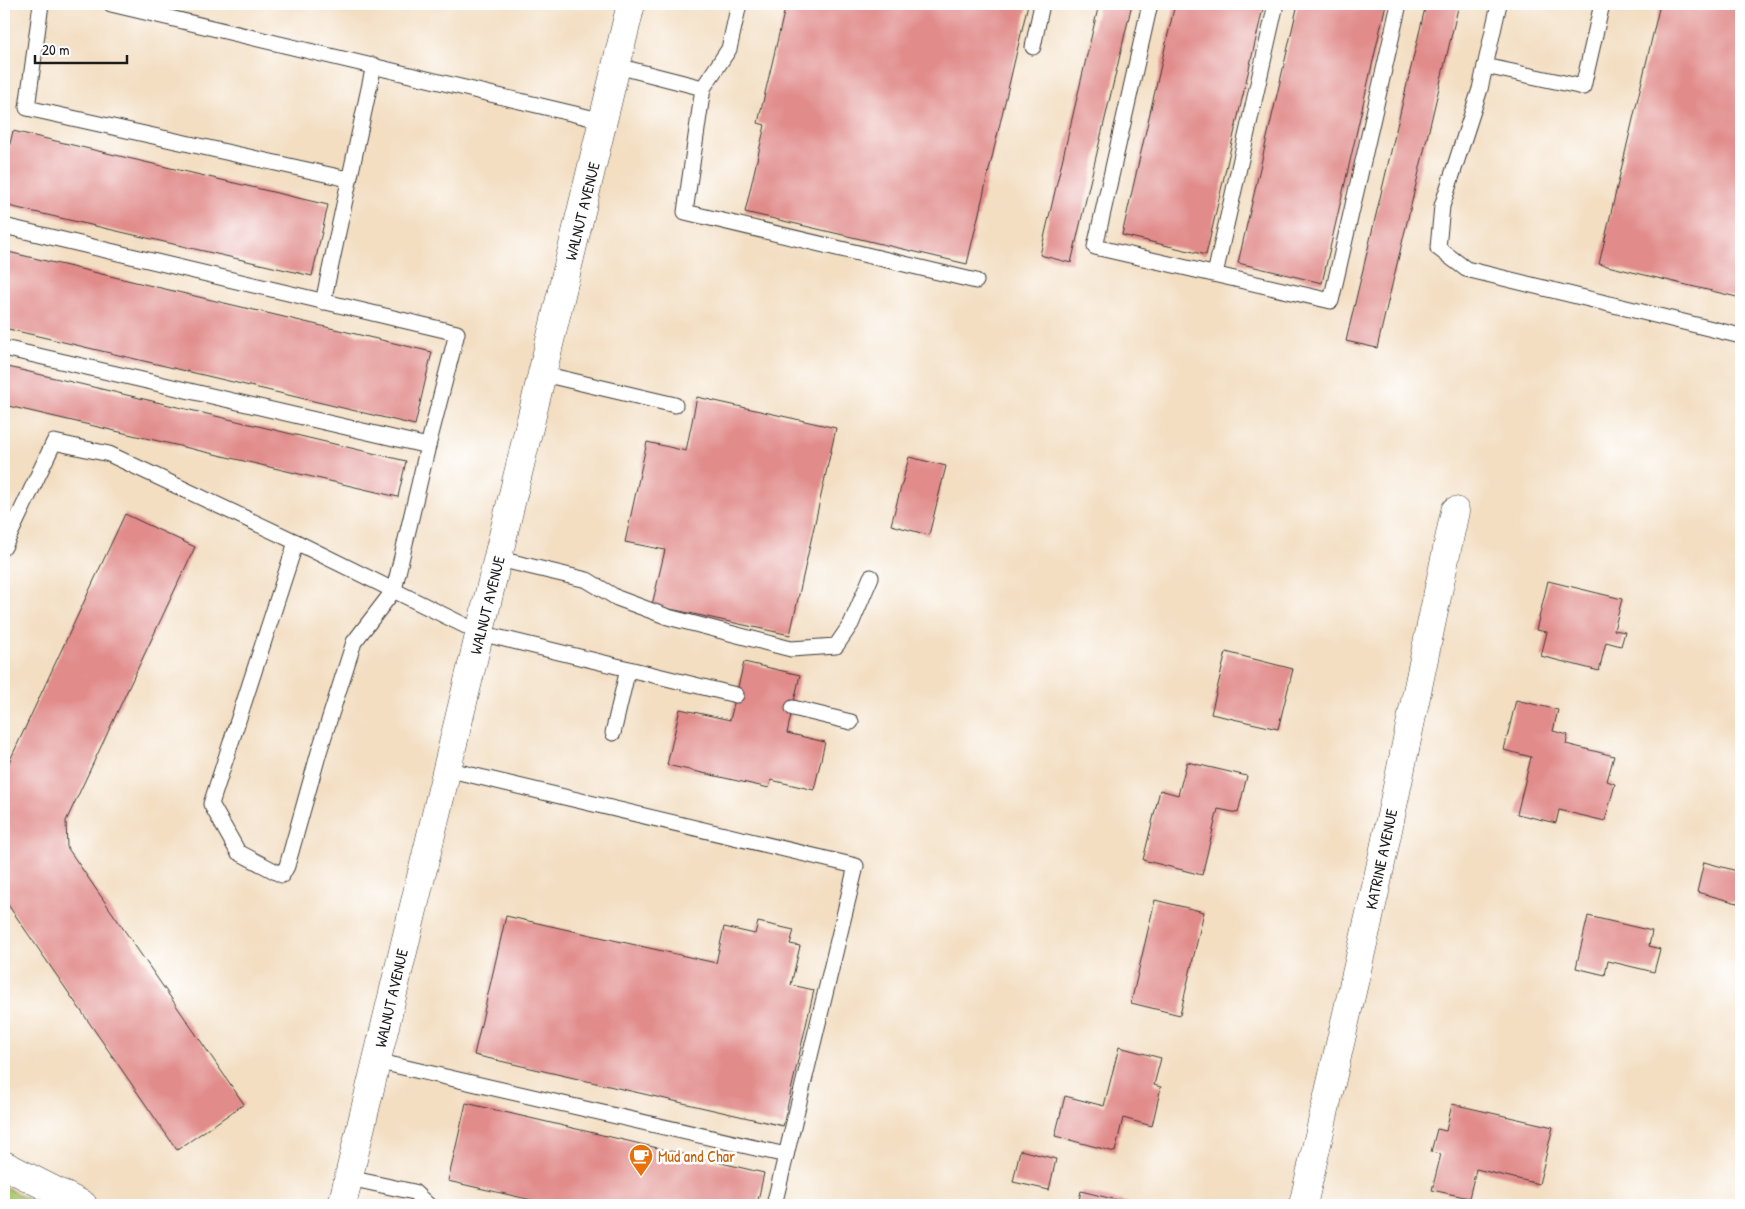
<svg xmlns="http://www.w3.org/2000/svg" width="1745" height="1209" viewBox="0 0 1745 1209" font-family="'Patrick Hand',sans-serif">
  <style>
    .grass { fill: url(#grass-tufts); stroke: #657346 }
    .building { fill: #e18c8b }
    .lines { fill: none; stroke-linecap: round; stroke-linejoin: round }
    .lane-casing { stroke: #3c3935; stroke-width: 17 }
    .street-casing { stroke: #3c3935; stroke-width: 29 }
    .secondary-casing { stroke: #3c3935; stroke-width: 29 }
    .lane { stroke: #fff; stroke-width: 15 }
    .street { stroke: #fff; stroke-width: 28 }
    .secondary { stroke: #fff; stroke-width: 28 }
    .labels { text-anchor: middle; stroke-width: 5; stroke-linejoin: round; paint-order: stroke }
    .street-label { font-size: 16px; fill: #1c1c1c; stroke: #fff }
    .food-label { font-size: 16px; fill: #c56008; stroke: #fff; text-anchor: start }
  </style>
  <defs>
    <pattern id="grass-tufts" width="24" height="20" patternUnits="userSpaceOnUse" patternTransform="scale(1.25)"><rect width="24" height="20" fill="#aeca71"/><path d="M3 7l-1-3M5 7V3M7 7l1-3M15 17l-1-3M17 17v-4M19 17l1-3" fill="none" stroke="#95ad61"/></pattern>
  </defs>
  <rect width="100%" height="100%" fill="#fff"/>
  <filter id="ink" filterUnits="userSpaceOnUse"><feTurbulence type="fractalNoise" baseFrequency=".02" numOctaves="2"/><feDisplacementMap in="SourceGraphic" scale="10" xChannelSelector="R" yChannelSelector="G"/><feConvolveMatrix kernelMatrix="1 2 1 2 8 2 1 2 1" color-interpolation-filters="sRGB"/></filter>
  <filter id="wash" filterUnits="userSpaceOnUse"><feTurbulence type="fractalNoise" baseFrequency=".0096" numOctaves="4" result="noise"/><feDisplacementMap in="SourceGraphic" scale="20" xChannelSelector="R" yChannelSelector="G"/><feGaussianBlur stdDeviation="1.12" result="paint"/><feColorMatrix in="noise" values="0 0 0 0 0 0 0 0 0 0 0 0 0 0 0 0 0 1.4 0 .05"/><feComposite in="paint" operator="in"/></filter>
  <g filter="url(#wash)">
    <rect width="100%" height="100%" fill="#f3dec2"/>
    <polygon class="grass" points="4,1187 35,1203 34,1205 4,1204"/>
    <g id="blocks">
      <g class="building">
        <polygon points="786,4 1028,4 967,264 745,212 765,125 758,123"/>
        <polygon points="1099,4 1132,4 1071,263 1040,255"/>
        <polygon points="1175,4 1264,4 1206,255 1122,235"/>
        <polygon points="1298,4 1386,4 1322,283 1238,263"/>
        <polygon points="1426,4 1459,4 1377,348 1346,341"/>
        <polygon points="1660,4 1741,4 1741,298 1599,264"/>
        <polygon points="13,131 328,205 312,276 4,205 4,169"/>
        <polygon points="4,251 432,352 415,425 4,328"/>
        <polygon points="4,366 406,461 398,497 4,405"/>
        <polygon points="697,397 836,428 790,635 652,605 665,550 625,542 647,442 686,451"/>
        <polygon points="909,457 946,466 929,535 891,525"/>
        <polygon points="125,514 195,547 66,821 67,847 244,1104 177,1150 4,899 4,773"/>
        <polygon points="1548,581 1622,599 1614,630 1625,632 1621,646 1606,642 1599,671 1541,656 1547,632 1536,630"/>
        <polygon points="1226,652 1293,669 1278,729 1211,714"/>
        <polygon points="744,662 800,675 787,733 825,742 814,790 771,780 769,788 667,765 680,709 730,720"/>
        <polygon points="1516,700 1558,710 1553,731 1568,735 1566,744 1614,756 1607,781 1615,784 1605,821 1559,810 1556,823 1517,814 1531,757 1504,750"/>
        <polygon points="1187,762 1247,776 1238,813 1218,809 1202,875 1143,860 1160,790 1178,795"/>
        <polygon points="1704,862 1741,872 1741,904 1697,892"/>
        <polygon points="1155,900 1204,912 1180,1015 1131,1003"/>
        <polygon points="506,916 716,963 724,927 755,934 758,922 794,930 790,944 800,946 791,985 814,990 783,1126 474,1055"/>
        <polygon points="1588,916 1652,931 1649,946 1660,949 1654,972 1608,961 1605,975 1576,968"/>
        <polygon points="1119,1047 1161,1058 1154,1085 1161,1087 1152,1126 1123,1118 1115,1152 1055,1136 1065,1096 1104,1106"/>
        <polygon points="466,1103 764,1173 757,1205 554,1205 448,1181"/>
        <polygon points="1452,1104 1553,1127 1539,1184 1476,1169 1469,1198 1432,1190 1441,1154 1431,1152 1437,1129 1446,1131"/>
        <polygon points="1020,1150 1056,1159 1049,1190 1013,1182"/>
        <polygon points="1081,1191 1129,1203 1129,1205 1078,1205"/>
      </g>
    </g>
  </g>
  <g filter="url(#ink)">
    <use href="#blocks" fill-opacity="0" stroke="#3c3935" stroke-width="1"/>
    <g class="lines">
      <defs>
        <g id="lane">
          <polyline points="41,4 27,108 348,179"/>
          <polyline points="111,4 604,121"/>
          <polyline points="1150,4 1095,247 1331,301 1399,4"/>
          <polyline points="1499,4 1480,89 1442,206 1438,248 1466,269 1741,336"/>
          <polyline points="1033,47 1042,4"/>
          <polyline points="617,66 703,88 685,212 976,281"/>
          <polyline points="1485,66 1583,87 1602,4"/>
          <polyline points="703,88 729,49 739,4"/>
          <polyline points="4,226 457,333 428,446 394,590 354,642 319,752 287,866 282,875 238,852 211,804 296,542"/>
          <polyline points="1215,274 1276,4"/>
          <polyline points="323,302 374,65"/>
          <polyline points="4,348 428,446"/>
          <polyline points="543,374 675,405"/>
          <polyline points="4,547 54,442 109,454 296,542 480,633 736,695"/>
          <polyline points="499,559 587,580 617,598 668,617 791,649 836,646 851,624 871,577"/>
          <polyline points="793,708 851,722"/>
          <polyline points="613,733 628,669"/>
          <polyline points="446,769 856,866 774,1205"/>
          <polyline points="376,1061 786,1155"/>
          <polyline points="349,1178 414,1192 428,1205"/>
        </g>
        <g id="street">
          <polyline points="342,1205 631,4"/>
          <polyline points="1303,1205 1376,887 1455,511"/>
        </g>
        <polyline id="secondary" points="4,1165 83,1205"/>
      </defs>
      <use href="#lane" class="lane-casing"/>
      <use href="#street" class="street-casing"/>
      <use href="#secondary" class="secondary-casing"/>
      <use href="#lane" class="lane"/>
      <use href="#street" class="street"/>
      <use href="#secondary" class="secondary"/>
    </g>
  </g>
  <defs>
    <symbol id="cafe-pin" viewBox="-11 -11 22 30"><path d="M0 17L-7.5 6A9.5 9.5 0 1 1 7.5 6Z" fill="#e8710a" stroke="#fff"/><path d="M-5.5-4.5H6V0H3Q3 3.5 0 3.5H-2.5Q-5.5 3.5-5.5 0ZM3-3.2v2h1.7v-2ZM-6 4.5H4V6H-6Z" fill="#fff"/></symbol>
  </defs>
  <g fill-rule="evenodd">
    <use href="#cafe-pin" x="627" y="1142" width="28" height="38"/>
  </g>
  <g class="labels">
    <g class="street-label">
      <text transform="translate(582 211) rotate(-76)" y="6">WALNUT AVENUE</text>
      <text transform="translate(487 605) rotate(-76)" y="6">WALNUT AVENUE</text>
      <text transform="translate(1381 859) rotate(-78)" y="6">KATRINE AVENUE</text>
      <text transform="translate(391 998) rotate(-77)" y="6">WALNUT AVENUE</text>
    </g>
    <g class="food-label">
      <text x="658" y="1162">Mud and Char</text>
    </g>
  </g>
  <rect width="1745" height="1209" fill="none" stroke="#fff" stroke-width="20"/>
  <path d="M35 55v8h92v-8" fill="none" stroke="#1c1c1c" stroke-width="2.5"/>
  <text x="42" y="55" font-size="15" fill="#1c1c1c" stroke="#ffffff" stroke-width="4" paint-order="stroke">20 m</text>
</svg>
